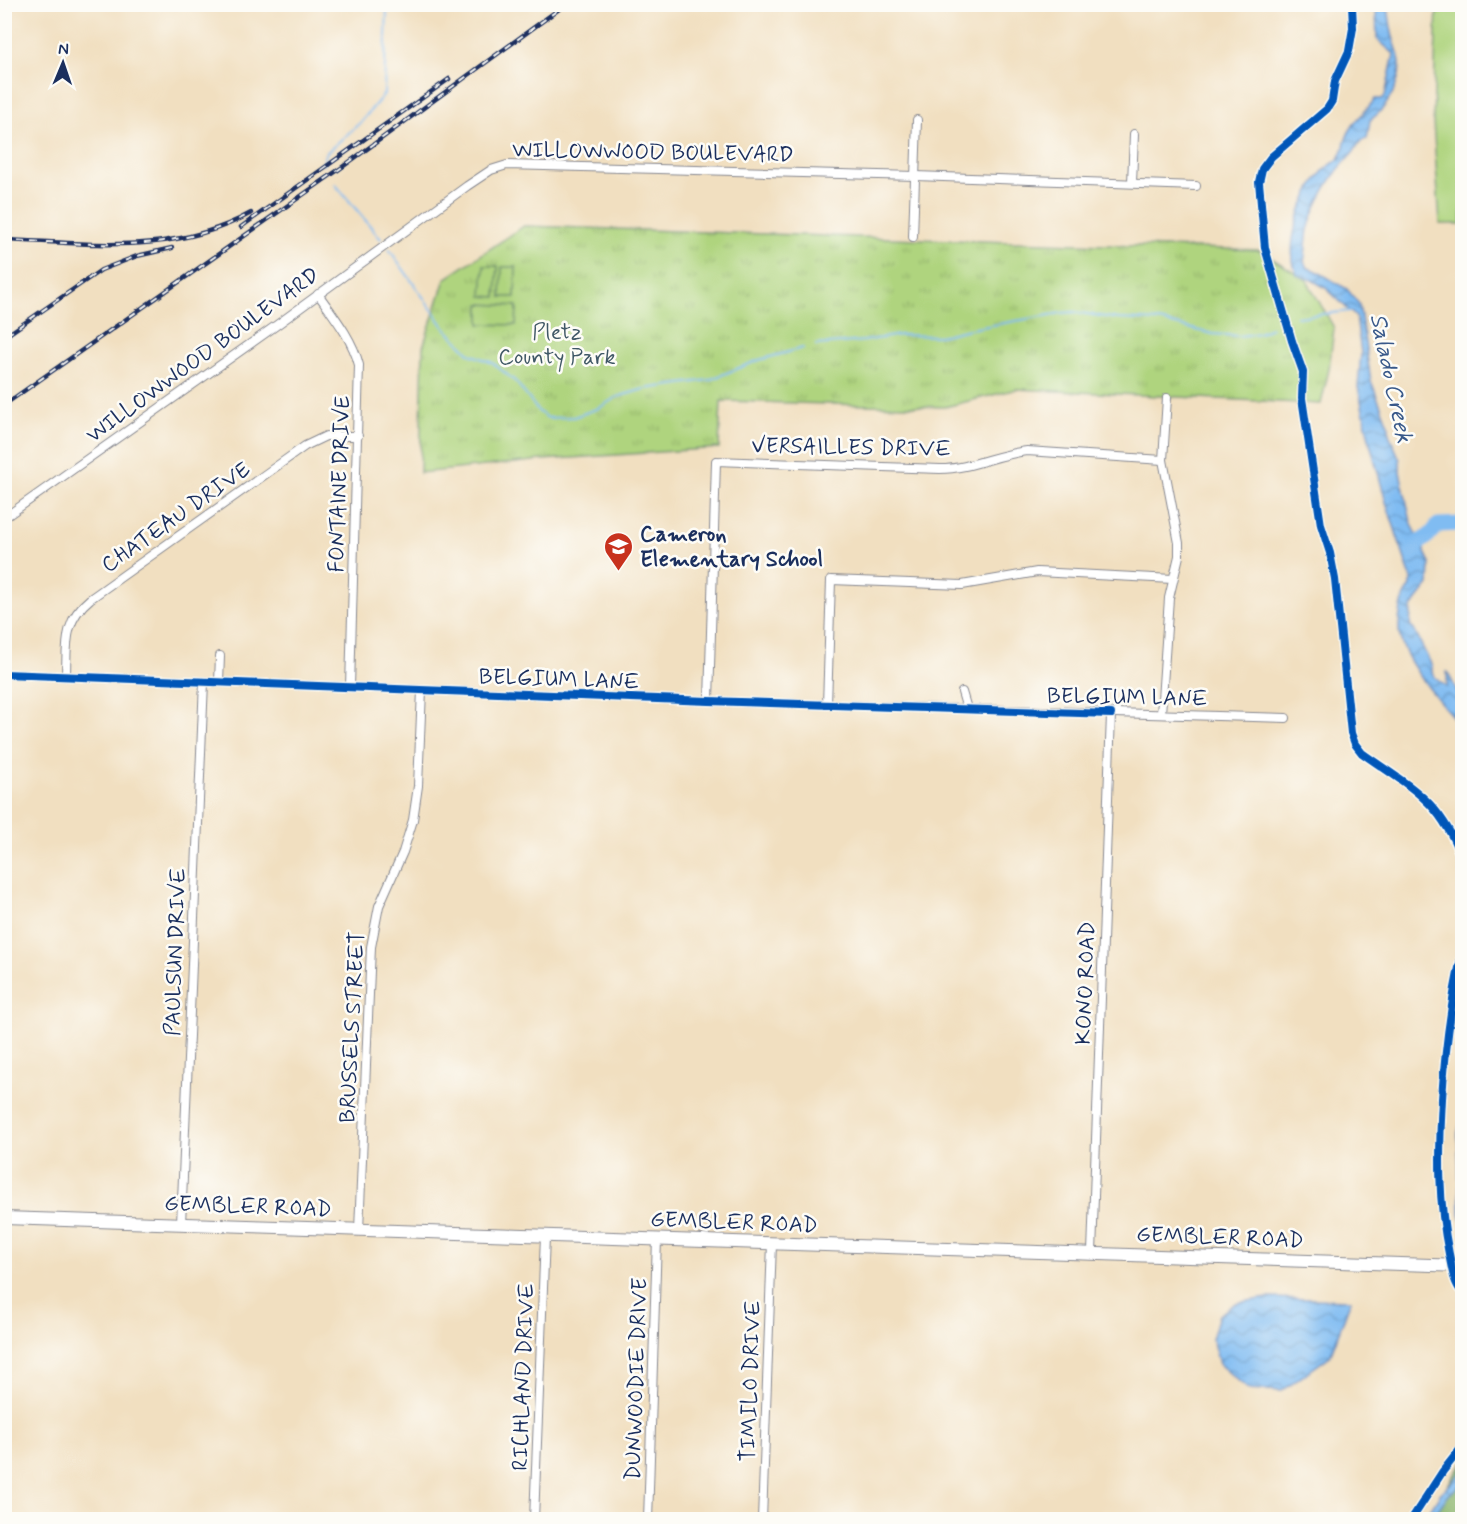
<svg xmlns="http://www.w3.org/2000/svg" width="1467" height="1524" viewBox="0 0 1467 1524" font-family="Mynerve,sans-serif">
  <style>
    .grass { fill: url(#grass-tufts); stroke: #65826e; stroke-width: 1.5 }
    .forest { fill: url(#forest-crowns); stroke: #537266; stroke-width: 1.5 }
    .pitch { fill: #afd47e; stroke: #65826e; stroke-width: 1.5 }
    .water { fill: url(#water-waves); stroke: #4e76a8; stroke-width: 1.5 }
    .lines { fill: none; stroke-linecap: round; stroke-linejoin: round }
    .stream { stroke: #80bcf2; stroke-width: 2 }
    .river { stroke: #80bcf2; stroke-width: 15 }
    .minor-casing { stroke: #86878f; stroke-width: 10 }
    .secondary-casing { stroke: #86878f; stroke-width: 14 }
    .minor { stroke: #fff; stroke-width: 8 }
    .secondary { stroke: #fff; stroke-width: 12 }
    .rail-casing { stroke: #1b2f5e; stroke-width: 4.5 }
    .rail { stroke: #fdfcf7; stroke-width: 2; stroke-dasharray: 7; stroke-linecap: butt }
    .cycleway-casing { stroke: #fdfcf7; stroke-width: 11 }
    .cycleway { stroke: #0057b8; stroke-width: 8 }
    .labels { text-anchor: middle; stroke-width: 5; stroke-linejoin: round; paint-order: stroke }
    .street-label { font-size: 22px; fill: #1b2f5e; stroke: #fdfcf7 }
    .park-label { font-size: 22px; fill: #405866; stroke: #fdfcf7 }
    .poi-label { font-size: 22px; font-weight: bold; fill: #1b2f5e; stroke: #fdfcf7; text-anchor: start }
    .water-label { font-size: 24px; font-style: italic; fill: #39598a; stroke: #fdfcf7 }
  </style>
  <defs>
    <pattern id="grass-tufts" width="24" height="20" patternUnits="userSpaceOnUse" patternTransform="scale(1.5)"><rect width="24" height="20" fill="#afd47e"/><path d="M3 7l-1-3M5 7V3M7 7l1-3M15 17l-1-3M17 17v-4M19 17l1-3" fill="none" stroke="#96b66f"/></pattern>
    <pattern id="forest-crowns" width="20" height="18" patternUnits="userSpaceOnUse" patternTransform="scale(1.5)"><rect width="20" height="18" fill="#8bb66d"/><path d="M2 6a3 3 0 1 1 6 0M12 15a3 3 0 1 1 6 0" fill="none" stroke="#71945d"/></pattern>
    <pattern id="water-waves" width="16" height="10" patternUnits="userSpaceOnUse" patternTransform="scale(1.5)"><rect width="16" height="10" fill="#80bcf2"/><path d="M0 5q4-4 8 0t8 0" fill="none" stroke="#6899c7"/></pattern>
  </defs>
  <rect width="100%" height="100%" fill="#fdfcf7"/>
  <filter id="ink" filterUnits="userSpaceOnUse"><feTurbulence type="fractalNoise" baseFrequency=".0167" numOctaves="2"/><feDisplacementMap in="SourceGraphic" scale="12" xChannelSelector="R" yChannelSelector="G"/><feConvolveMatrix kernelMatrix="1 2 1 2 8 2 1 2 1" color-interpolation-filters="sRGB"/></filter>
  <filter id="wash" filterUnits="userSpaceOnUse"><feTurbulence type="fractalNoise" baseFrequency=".008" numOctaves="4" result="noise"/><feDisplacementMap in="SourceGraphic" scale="24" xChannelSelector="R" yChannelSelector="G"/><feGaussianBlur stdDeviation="1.35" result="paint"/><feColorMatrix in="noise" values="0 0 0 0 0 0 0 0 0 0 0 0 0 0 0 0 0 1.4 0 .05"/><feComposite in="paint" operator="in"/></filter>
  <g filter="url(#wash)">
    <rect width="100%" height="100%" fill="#f1dfc0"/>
    <polygon class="grass" points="524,226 1258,250 1306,279 1334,328 1329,369 1321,404 1017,389 945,407 721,401 719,448 542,460 420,473 423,347 445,279"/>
    <polygon class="forest" points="1462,1463 1462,1519 1426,1519"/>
    <g class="pitch">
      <polygon points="1437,5 1462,5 1462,224 1440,224 1433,121"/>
      <polygon points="484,266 498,266 496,297 482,296"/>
      <polygon points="502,267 516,267 515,297 501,297"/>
      <polygon points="480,304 517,306 516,325 480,324"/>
    </g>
    <g class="water">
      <path d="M1376 5H1388C1389 14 1390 23 1392 33 1394 43 1400 54 1400 65 1400 85 1386 110 1370 120L1367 139C1357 140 1358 148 1352 154 1332 174 1315 203 1308 230 1306 241 1306 252 1304 262L1308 268 1315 270 1347 289 1359 304 1371 381 1389 427V434L1400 460V472L1411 522 1430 563 1429 585 1417 600 1411 609 1410 626 1414 630 1432 666V673L1435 677 1447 687V671L1462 701V736L1459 724C1440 702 1397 655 1399 626 1399 618 1401 606 1404 598 1407 589 1412 590 1411 578L1386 502 1370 443 1358 387 1361 353 1356 317 1326 288 1312 280 1297 275C1283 242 1303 197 1323 171 1328 165 1336 163 1340 157 1345 150 1343 146 1346 139 1351 123 1366 112 1375 99H1382L1385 96 1394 54 1377 39Z"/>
      <polygon points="1462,1117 1462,1220 1460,1213 1458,1133"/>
      <polygon points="1268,1298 1351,1300 1330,1356 1282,1391 1248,1389 1219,1364 1212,1339 1219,1315 1236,1303"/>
      <path d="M1462 1472V1484C1448 1493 1441 1504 1433 1519H1424L1440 1494Z"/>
    </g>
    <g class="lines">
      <g class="stream">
        <polyline points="323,165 326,153 361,122 384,94 387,8"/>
        <polyline points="335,184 381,239"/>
        <polyline points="389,249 445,328 470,354 493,363 516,382 539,412 548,418 574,417 599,408 617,397 644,389 709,380 759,360 803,348"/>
        <polyline points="1297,317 1350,311"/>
        <polyline points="816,345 864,341 900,335 940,336 965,330 1061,313 1074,312 1119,319 1159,321 1213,334 1240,336 1259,333 1271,328"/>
      </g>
      <polyline class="river" points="1413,548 1431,534 1438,525 1462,524"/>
    </g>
  </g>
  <g filter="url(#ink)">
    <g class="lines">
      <defs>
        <g id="minor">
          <polyline points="1132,183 1134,134"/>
          <polyline points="913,237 917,120"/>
          <path d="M318 294C333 315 352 338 359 365L350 687"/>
          <polyline points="4,518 274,327 467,186 491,170 507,165 916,176 1196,186"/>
          <polyline points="4,674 736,702 1286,718"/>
          <path d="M66 676C67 645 63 621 90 599L305 446 326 436H358"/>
          <polyline points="219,682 220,656"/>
          <polyline points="962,692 967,709"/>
          <path d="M709 701 716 461 940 469C970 469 998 454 1027 451L1163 460"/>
          <polyline points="827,705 831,580 962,585 1037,572 1173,579"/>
          <polyline points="1161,714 1169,598 1179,556 1179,543 1163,460 1167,398"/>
          <polyline points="181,1224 204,682"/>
          <polyline points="359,1230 371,947 379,906 403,852 413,820 418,786 422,690"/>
          <polyline points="1092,1253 1111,714"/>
          <polyline points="534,1520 545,1236"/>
          <polyline points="648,1520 657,1239"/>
          <polyline points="762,1520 772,1243"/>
        </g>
        <polyline id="secondary" points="4,1218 1462,1266"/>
      </defs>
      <use href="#minor" class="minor-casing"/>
      <use href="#secondary" class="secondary-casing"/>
      <use href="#minor" class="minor"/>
      <use href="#secondary" class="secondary"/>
      <defs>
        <g id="rail">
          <polyline points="241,227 449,79"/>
          <path d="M4 240C89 243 174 256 251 213"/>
          <polyline points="7,335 101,270 137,256 172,248"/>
          <polyline points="4,405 341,168 566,4"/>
        </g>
      </defs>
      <use href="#rail" class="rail-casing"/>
      <use href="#rail" class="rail"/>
      <defs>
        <g id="cycleway">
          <path d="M1352 4 1353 28 1349 51 1335 81 1332 101 1327 109 1271 157 1262 169 1259 182 1265 248 1292 341 1303 372 1302 398 1321 525 1330 553 1335 579 1351 733 1355 744 1362 753C1411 788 1441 800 1462 860"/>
          <polyline points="4,674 709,701 1111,714"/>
          <path d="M1462 954C1451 1002 1445 1050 1442 1099 1439 1153 1438 1201 1449 1254 1452 1267 1453 1282 1462 1292"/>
          <polyline points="1411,1520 1443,1471 1462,1447"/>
        </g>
      </defs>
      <use href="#cycleway" class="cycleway-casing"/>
      <use href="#cycleway" class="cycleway"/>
    </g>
  </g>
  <defs>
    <symbol id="school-pin" viewBox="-11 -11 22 30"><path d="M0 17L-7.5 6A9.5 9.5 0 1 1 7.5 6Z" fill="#c8321e" stroke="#fdfcf7"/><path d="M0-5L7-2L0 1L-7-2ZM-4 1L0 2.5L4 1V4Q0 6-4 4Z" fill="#fff"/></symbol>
  </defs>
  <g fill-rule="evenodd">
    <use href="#school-pin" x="602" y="530" width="33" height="45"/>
  </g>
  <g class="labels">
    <g class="street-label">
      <text transform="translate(653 151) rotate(1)" y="8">WILLOWWOOD BOULEVARD</text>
      <text transform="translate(202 354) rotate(-36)" y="8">WILLOWWOOD BOULEVARD</text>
      <text transform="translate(851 446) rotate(1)" y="8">VERSAILLES DRIVE</text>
      <text transform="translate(338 484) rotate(-88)" y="8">FONTAINE DRIVE</text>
      <text transform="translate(175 516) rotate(-35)" y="8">CHATEAU DRIVE</text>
      <text transform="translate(559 678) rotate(2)" y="8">BELGIUM LANE</text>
      <text transform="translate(1127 696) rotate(1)" y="8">BELGIUM LANE</text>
      <text transform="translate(174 952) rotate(-88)" y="8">PAULSUN DRIVE</text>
      <text transform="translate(1084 983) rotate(-88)" y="8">KONO ROAD</text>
      <text transform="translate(351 1027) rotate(-87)" y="8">BRUSSELS STREET</text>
      <text transform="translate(248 1205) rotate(2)" y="8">GEMBLER ROAD</text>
      <text transform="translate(734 1221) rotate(2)" y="8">GEMBLER ROAD</text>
      <text transform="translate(1220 1236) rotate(2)" y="8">GEMBLER ROAD</text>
      <text transform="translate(522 1377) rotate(-88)" y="8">RICHLAND DRIVE</text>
      <text transform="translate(635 1379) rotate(-88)" y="8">DUNWOODIE DRIVE</text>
      <text transform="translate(749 1381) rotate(-88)" y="8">TIMILO DRIVE</text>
    </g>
    <g class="park-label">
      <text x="557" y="339">Pletz<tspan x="557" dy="25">County Park</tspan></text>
    </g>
    <g class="poi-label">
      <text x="640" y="541">Cameron<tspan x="640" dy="25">Elementary School</tspan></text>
    </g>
    <g class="water-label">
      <text transform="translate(1392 378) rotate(78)" y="8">Salado Creek</text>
    </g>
  </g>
  <rect width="1467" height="1524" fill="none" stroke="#fdfcf7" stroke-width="24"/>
  <g transform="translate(63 63) rotate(2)" stroke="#fdfcf7" stroke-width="4.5" paint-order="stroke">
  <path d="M0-4.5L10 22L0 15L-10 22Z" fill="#1b2f5e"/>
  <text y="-9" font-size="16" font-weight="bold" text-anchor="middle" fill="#1b2f5e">N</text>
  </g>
</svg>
